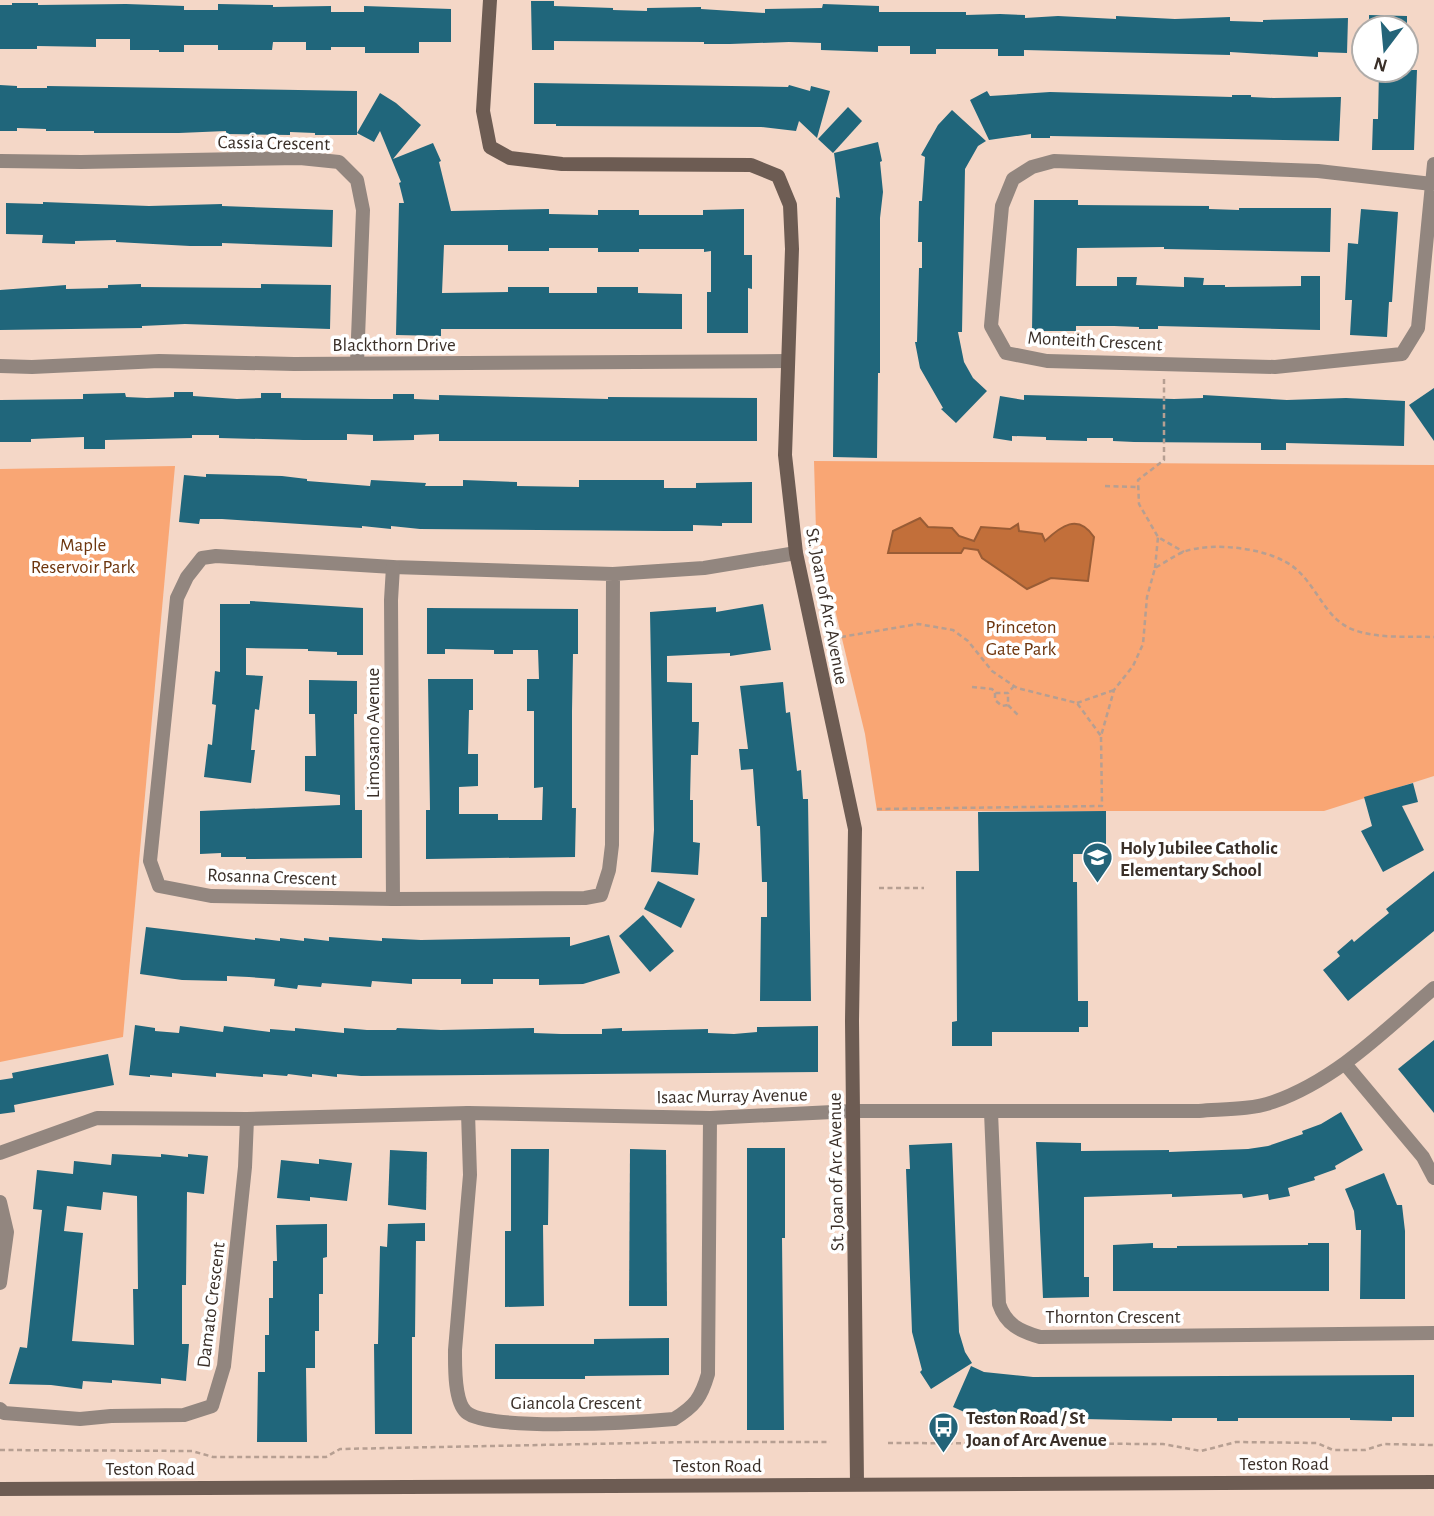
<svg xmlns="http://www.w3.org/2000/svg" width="1434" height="1516" viewBox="0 0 1434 1516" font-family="'Alegreya Sans',sans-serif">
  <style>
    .green { fill: #f9a674 }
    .water { fill: #c26f3a; stroke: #995c35; stroke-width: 2 }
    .building { fill: #20667b; fill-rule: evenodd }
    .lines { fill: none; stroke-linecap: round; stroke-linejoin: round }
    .path { stroke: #b69f92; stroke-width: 2.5; stroke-dasharray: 5 3.5; stroke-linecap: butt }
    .street { stroke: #92867f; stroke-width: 14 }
    .secondary { stroke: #6d5c53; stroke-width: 14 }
    .labels { text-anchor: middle; stroke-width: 7; stroke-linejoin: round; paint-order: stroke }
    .street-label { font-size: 19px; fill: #3a2f28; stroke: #fff }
    .park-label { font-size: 19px; fill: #6d350d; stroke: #fff }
    .poi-label { font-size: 19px; font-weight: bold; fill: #3a2f28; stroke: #fff; text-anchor: start }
  </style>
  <rect width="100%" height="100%" fill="#f4d7c7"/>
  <g class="green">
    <polygon points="814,461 1434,465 1434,776 1324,811 877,811 865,734 816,531"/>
    <polygon points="175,466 123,1037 0,1062 0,469"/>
  </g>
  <path class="water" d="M920 518 928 527 952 528 959 536 974 541 981 527 1010 529 1018 524 1019 531 1042 534 1045 541C1061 526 1078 513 1094 537L1088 581 1051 578 1027 589 982 558 978 550 964 548 961 553H888L893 531Z"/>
  <g class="building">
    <polygon points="531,1 554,1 554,6 613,8 613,10 647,11 647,8 701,7 701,9 765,13 765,9 822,8 823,4 879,6 879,12 966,12 966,15 1000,14 1025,15 1025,18 1058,16 1116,19 1116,16 1175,19 1230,17 1230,21 1263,22 1263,20 1348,18 1347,53 1318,52 1318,57 1230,52 1230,55 1024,50 1024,56 998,56 998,49 936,49 936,54 910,54 910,46 878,46 878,52 821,50 821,43 789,42 730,44 704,44 704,42 554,41 554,50 532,50"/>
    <polygon points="12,3 38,3 38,5 126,4 184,6 184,10 218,10 218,4 273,5 273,7 331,6 331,12 364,12 364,6 451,9 451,42 419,42 419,53 365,53 365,47 331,47 331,50 306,50 306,42 273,42 272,50 218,50 218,45 184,45 184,52 159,52 159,50 130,50 130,39 96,39 96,47 37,46 37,49 0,49 0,5 12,5"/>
    <polygon points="1369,15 1407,16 1407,28 1369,28"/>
    <polygon points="1379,70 1417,70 1414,150 1372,150 1373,119 1378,119"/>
    <polygon points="534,83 788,87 789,85 810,91 811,86 830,91 817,138 799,121 796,131 761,127 556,126 556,124 534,124"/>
    <polygon points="0,85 17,86 17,88 47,88 47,86 357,91 357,135 315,135 315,133 290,132 290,135 226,134 226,131 179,133 94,133 94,131 46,131 46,129 17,128 17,131 0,131"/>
    <polygon points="987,91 990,96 1050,92 1232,97 1232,95 1251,95 1251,97 1273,98 1341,97 1339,141 1050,136 1050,138 1031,138 1031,134 989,140 970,100"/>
    <polygon points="380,93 396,103 421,125 393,159 433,143 441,161 439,162 451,211 549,209 549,214 598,215 598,210 639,210 639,215 703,215 703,210 744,209 744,255 752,255 752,289 748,288 748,333 707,333 707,292 711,292 711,251 704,252 704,249 639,249 639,252 598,252 598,248 549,248 549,251 508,251 508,245 444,245 442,293 508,292 508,287 549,287 549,293 597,293 597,287 638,287 638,293 682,294 682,329 441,329 441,336 396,335 399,203 404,203 399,183 401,182 380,131 374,142 357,133"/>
    <polygon points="848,107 862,121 833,153 818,139"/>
    <polygon points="952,110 986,141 978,146 965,169 962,332 958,332 964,362 973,378 987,391 956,423 941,409 943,408 920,368 915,342 917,342 919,268 922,268 922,242 918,242 919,201 922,201 925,157 921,155 938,125"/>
    <polygon points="878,142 882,161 880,162 883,192 880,218 880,373 878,373 877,458 833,457 836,197 840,198 834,153"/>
    <polygon points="1034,200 1078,200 1078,205 1209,206 1209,209 1239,210 1239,208 1331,208 1330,252 1164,249 1164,247 1077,248 1076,286 1117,286 1117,277 1137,277 1136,285 1184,287 1184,277 1204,278 1203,285 1225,285 1225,287 1301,286 1301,276 1320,276 1320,330 1158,326 1158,329 1139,329 1139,327 1114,326 1076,326 1076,331 1032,331"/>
    <polygon points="43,202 149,206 222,204 222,206 333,210 332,247 222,243 222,246 190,246 116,242 116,240 75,241 75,244 42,243 43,235 6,234 6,203 43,204"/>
    <polygon points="1361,209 1398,212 1392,302 1389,302 1387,337 1350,335 1352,300 1345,300 1348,243 1358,244"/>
    <polygon points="141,284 141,287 261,288 261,284 331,285 330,329 185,324 142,326 142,328 0,330 0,290 66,285 66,289 108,288 108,285"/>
    <polygon points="1434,388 1434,441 1409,405"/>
    <polygon points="174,392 193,392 193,396 237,399 261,398 261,393 281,393 281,398 373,399 393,399 393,394 414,394 414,399 439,400 439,395 608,399 608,397 757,398 757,441 439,441 439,434 414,435 414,440 373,441 373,435 347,434 347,440 303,440 219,438 219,435 192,435 192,438 105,440 105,449 84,449 84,437 31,439 31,442 0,442 0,400 83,399 83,394 125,393 126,397 147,398 174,397"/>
    <polygon points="1024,395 1174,399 1203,398 1203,395 1287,400 1346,398 1405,401 1404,446 1286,443 1286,450 1261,450 1261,443 1134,442 1113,441 1113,438 1087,438 1087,441 1046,440 1046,437 1012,436 1012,441 993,438 1000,396 1024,400"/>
    <polygon points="206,474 282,476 307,479 307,481 370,486 371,480 426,483 425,486 463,486 463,480 517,482 517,486 579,487 579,480 664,480 664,488 696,488 696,483 752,482 752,523 722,523 722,526 693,525 693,531 664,531 420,529 391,526 391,529 362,526 362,528 222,519 200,519 199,524 179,522 184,475 206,477"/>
    <polygon points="250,601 363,608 363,655 337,655 337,652 308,651 308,649 246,648 246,675 263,676 259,710 255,709 251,750 255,750 251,783 204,777 208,744 212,745 216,705 212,704 215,671 220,672 220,604 250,604"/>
    <polygon points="763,604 771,650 730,656 730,653 667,656 667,682 692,683 692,722 699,722 698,755 691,755 690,800 693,800 693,842 700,843 698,875 651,872 654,830 650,612 716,607 716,612"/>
    <polygon points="427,608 578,609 578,654 573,654 572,711 572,808 576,808 575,857 426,859 426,810 430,810 428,679 473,679 473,710 469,710 468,754 478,754 478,786 459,787 459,814 498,814 498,820 542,820 543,787 534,788 534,711 527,711 527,679 539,679 538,650 513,650 513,654 494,654 494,650 445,649 445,654 427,654"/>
    <polygon points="309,680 357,681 357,714 354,714 355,810 362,810 362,858 246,859 246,857 221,857 221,853 200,854 200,811 340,805 340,795 305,791 305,756 316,756 315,714 309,714"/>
    <polygon points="783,682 786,713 790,712 797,771 801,770 803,799 808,799 811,1001 760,1001 761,917 767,917 767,882 762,882 760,826 757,826 753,769 741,770 739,749 748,749 740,686"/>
    <polygon points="1413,783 1418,802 1402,806 1424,850 1383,872 1361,831 1372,826 1364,797"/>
    <polygon points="1106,811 1106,854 1073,854 1073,882 1077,882 1078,1001 1088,1001 1088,1027 1079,1027 1079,1032 992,1032 992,1046 952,1046 952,1022 957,1021 956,871 979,871 978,812"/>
    <polygon points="1434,871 1434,931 1348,1001 1323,970 1340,956 1337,952 1352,939 1354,942 1373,926 1389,913 1386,909"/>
    <polygon points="658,881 695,899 681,928 644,909"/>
    <polygon points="643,915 674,951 650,972 619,936"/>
    <polygon points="146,927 255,940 255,938 280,941 280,938 304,941 304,938 329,941 329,937 382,941 382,938 421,940 570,937 570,946 609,935 620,973 583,984 539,985 539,979 493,979 493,984 461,984 461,979 412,979 412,984 372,981 371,987 322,983 321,987 298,985 297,989 274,986 275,979 249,977 227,976 227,981 182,980 140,974"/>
    <polygon points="135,1025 155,1028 155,1031 179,1033 180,1026 223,1032 224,1026 270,1032 270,1029 295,1031 295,1028 344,1033 344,1028 367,1030 396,1030 397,1028 441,1030 534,1028 534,1033 561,1034 602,1034 602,1029 622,1028 622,1031 708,1029 708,1033 734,1034 757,1032 757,1027 818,1026 818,1072 361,1076 337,1074 337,1077 312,1074 312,1077 288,1074 287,1076 263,1074 263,1077 216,1073 216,1077 172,1073 172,1077 150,1075 150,1077 129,1075"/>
    <polygon points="1434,1040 1434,1113 1398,1069"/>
    <polygon points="108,1054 114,1085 14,1105 15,1112 0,1114 0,1080 13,1078 12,1073"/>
    <polygon points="1341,1112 1363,1150 1335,1166 1336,1169 1314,1177 1315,1180 1288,1188 1290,1196 1269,1200 1268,1194 1243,1198 1242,1194 1172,1197 1172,1194 1084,1197 1084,1277 1089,1277 1089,1297 1043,1298 1036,1142 1081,1143 1081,1151 1169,1150 1169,1152 1248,1149 1268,1146 1303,1134 1302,1131 1321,1124"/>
    <polygon points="952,1143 959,1332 965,1352 972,1363 931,1389 920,1372 922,1370 912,1332 906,1169 910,1169 909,1145"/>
    <polygon points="747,1148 785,1148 785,1238 782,1238 784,1430 747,1430"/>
    <polygon points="511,1149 549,1149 548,1225 543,1225 544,1306 505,1307 505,1231 511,1231"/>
    <polygon points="630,1149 666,1150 667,1306 629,1306"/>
    <polygon points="390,1150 427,1152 426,1210 388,1205"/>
    <path d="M112 1154 161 1157V1154L188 1157V1154L208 1156 204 1194 187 1192 186 1285H182V1344H189L186 1381 161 1378V1384L112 1380V1383L83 1381 82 1389 51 1385 9 1384 20 1347 27 1348 42 1210 33 1209 37 1170 73 1174 74 1161 111 1165ZM103 1192 137 1196 138 1289H133L134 1345 72 1341 83 1233 64 1231 67 1206 101 1210Z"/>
    <polygon points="319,1159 352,1163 347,1201 310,1197 310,1201 277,1198 281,1160 319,1164"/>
    <polygon points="1384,1173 1397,1205 1402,1205 1405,1231 1405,1299 1360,1299 1361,1230 1356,1230 1354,1211 1345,1189"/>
    <polygon points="425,1223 425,1241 416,1241 415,1337 412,1337 412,1434 375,1434 374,1344 378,1344 380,1246 387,1247 388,1224"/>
    <polygon points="327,1224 327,1257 323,1258 323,1294 319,1294 319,1331 315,1331 315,1368 306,1368 307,1442 257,1442 258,1372 265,1372 265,1335 269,1335 269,1298 273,1298 273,1261 277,1261 276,1225"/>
    <polygon points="1153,1243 1153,1248 1177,1248 1177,1246 1308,1245 1308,1243 1329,1243 1329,1291 1113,1291 1113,1245"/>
    <polygon points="669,1338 669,1375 585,1376 585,1379 495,1379 495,1344 594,1344 594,1339"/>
    <polygon points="971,1366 984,1372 1033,1377 1414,1375 1414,1417 1392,1417 1392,1421 1350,1420 1350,1418 1238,1418 1238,1421 1217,1421 1217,1418 1172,1418 1172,1421 1084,1419 1084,1422 1042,1422 1042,1419 1010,1417 1009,1422 978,1418 953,1407"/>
  </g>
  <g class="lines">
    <g class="path">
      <polyline points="1164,379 1164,460 1138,480 1139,504 1158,537 1184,552"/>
      <polyline points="1105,486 1137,487"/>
      <polyline points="1155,568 1158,537"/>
      <polyline points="841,637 918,624 953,630 968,641 992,671 1017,688 1077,703 1101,736"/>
      <polyline points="972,687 992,689 995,693 1008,693 1014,686"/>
      <polyline points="995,693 995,700 1002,706 1008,705 1008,693"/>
      <polyline points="1077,703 1114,690"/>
      <polyline points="1008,705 1020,717"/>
      <path d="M877 809 1102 806 1101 736 1114 690 1133 666 1143 644 1147 597 1155 568C1164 563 1174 556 1183 552 1213 541 1272 548 1296 569 1318 588 1326 620 1354 630 1379 639 1408 636 1434 637"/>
      <polyline points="879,888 924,888"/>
      <polyline points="888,1443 1163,1444 1201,1451 1236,1442 1317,1443 1333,1450 1365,1450 1384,1444 1434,1445"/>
      <polyline points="0,1450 192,1451 213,1457 326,1457 340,1449 689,1442 830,1442"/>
    </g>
    <g class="street">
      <polyline points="0,161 81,162 300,158 339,162 357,180 363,210 357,363"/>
      <polyline points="1432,184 1318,171 1054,161 1032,167 1013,179 1002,206 991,326 1006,353 1047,361 1275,367 1402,354 1418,328 1434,164"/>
      <polyline points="0,366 32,367 159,361 294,364 788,361"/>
      <polyline points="613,574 612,845 609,870 601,895 585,898 393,899 211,896 159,886 150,861 177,598 187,577 202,558 216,556 393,567 613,574 704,568 796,553"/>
      <polyline points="393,899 391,600 393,567"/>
      <polyline points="1346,1065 1423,1157 1434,1178"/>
      <path d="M991 1112 999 1304C1006 1325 1020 1331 1040 1337L1434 1333"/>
      <path d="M468 1113 470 1175 455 1350C455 1365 454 1401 466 1412 487 1432 641 1422 674 1419 695 1406 701 1398 708 1374L710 1118"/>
      <path d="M0 1153 97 1118 247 1119 468 1113 710 1118 853 1111H1199C1222 1109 1250 1110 1273 1102 1336 1080 1384 1031 1434 988"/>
      <polyline points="0,1202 7,1232 0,1283"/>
      <polyline points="0,1409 4,1413 80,1419 111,1416 184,1415 212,1406 224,1366 245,1167 247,1119"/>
    </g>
    <g class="secondary">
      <polyline points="490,0 483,111 490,147 510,158 562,164 751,165 778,176 790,205 792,249 785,455 796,553 855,829 852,1021 857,1483"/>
      <polyline points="0,1489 1434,1482"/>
    </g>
  </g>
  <defs>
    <symbol id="school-pin" viewBox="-11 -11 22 30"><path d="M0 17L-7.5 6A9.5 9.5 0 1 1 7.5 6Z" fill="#246479" stroke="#fff"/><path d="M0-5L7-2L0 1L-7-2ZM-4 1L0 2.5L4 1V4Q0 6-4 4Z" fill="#fff"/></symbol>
    <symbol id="bus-pin" viewBox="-11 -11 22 30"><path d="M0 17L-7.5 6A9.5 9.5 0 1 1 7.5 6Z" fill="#246479" stroke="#fff"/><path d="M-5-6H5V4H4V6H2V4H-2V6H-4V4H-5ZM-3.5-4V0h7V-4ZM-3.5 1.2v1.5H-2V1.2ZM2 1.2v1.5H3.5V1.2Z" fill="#fff"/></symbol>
  </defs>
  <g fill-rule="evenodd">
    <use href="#school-pin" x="1080" y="840" width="35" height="47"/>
    <use href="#bus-pin" x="926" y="1410" width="35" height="47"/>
  </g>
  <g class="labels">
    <g class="street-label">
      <text transform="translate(274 142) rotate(1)" y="7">Cassia Crescent</text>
      <text transform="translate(1095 340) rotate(3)" y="7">Monteith Crescent</text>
      <text x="394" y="351">Blackthorn Drive</text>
      <text transform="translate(828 606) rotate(79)" y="7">St. Joan of Arc Avenue</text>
      <text transform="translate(372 733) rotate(-90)" y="7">Limosano Avenue</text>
      <text transform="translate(272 876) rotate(2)" y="7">Rosanna Crescent</text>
      <text transform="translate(732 1095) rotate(-1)" y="7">Isaac Murray Avenue</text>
      <text transform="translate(835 1172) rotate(-91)" y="7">St. Joan of Arc Avenue</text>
      <text transform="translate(210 1305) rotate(-83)" y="7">Damato Crescent</text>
      <text x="1113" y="1323">Thornton Crescent</text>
      <text x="576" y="1409">Giancola Crescent</text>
      <text x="1284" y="1470">Teston Road</text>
      <text x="717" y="1472">Teston Road</text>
      <text x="150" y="1475">Teston Road</text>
    </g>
    <g class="park-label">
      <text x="83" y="551">Maple<tspan x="83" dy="22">Reservoir Park</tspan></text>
      <text x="1021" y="633">Princeton<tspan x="1021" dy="22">Gate Park</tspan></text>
    </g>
    <g class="poi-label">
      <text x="1120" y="854">Holy Jubilee Catholic<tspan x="1120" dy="22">Elementary School</tspan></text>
      <text x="966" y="1424">Teston Road / St<tspan x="966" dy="22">Joan of Arc Avenue</tspan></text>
    </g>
  </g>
  <g transform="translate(1385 49) rotate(196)"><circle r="33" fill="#ffffff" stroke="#b0aca9" stroke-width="2"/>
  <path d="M0-5L12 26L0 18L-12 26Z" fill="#246479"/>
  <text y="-10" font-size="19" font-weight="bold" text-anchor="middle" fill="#3a2f28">N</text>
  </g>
</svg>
